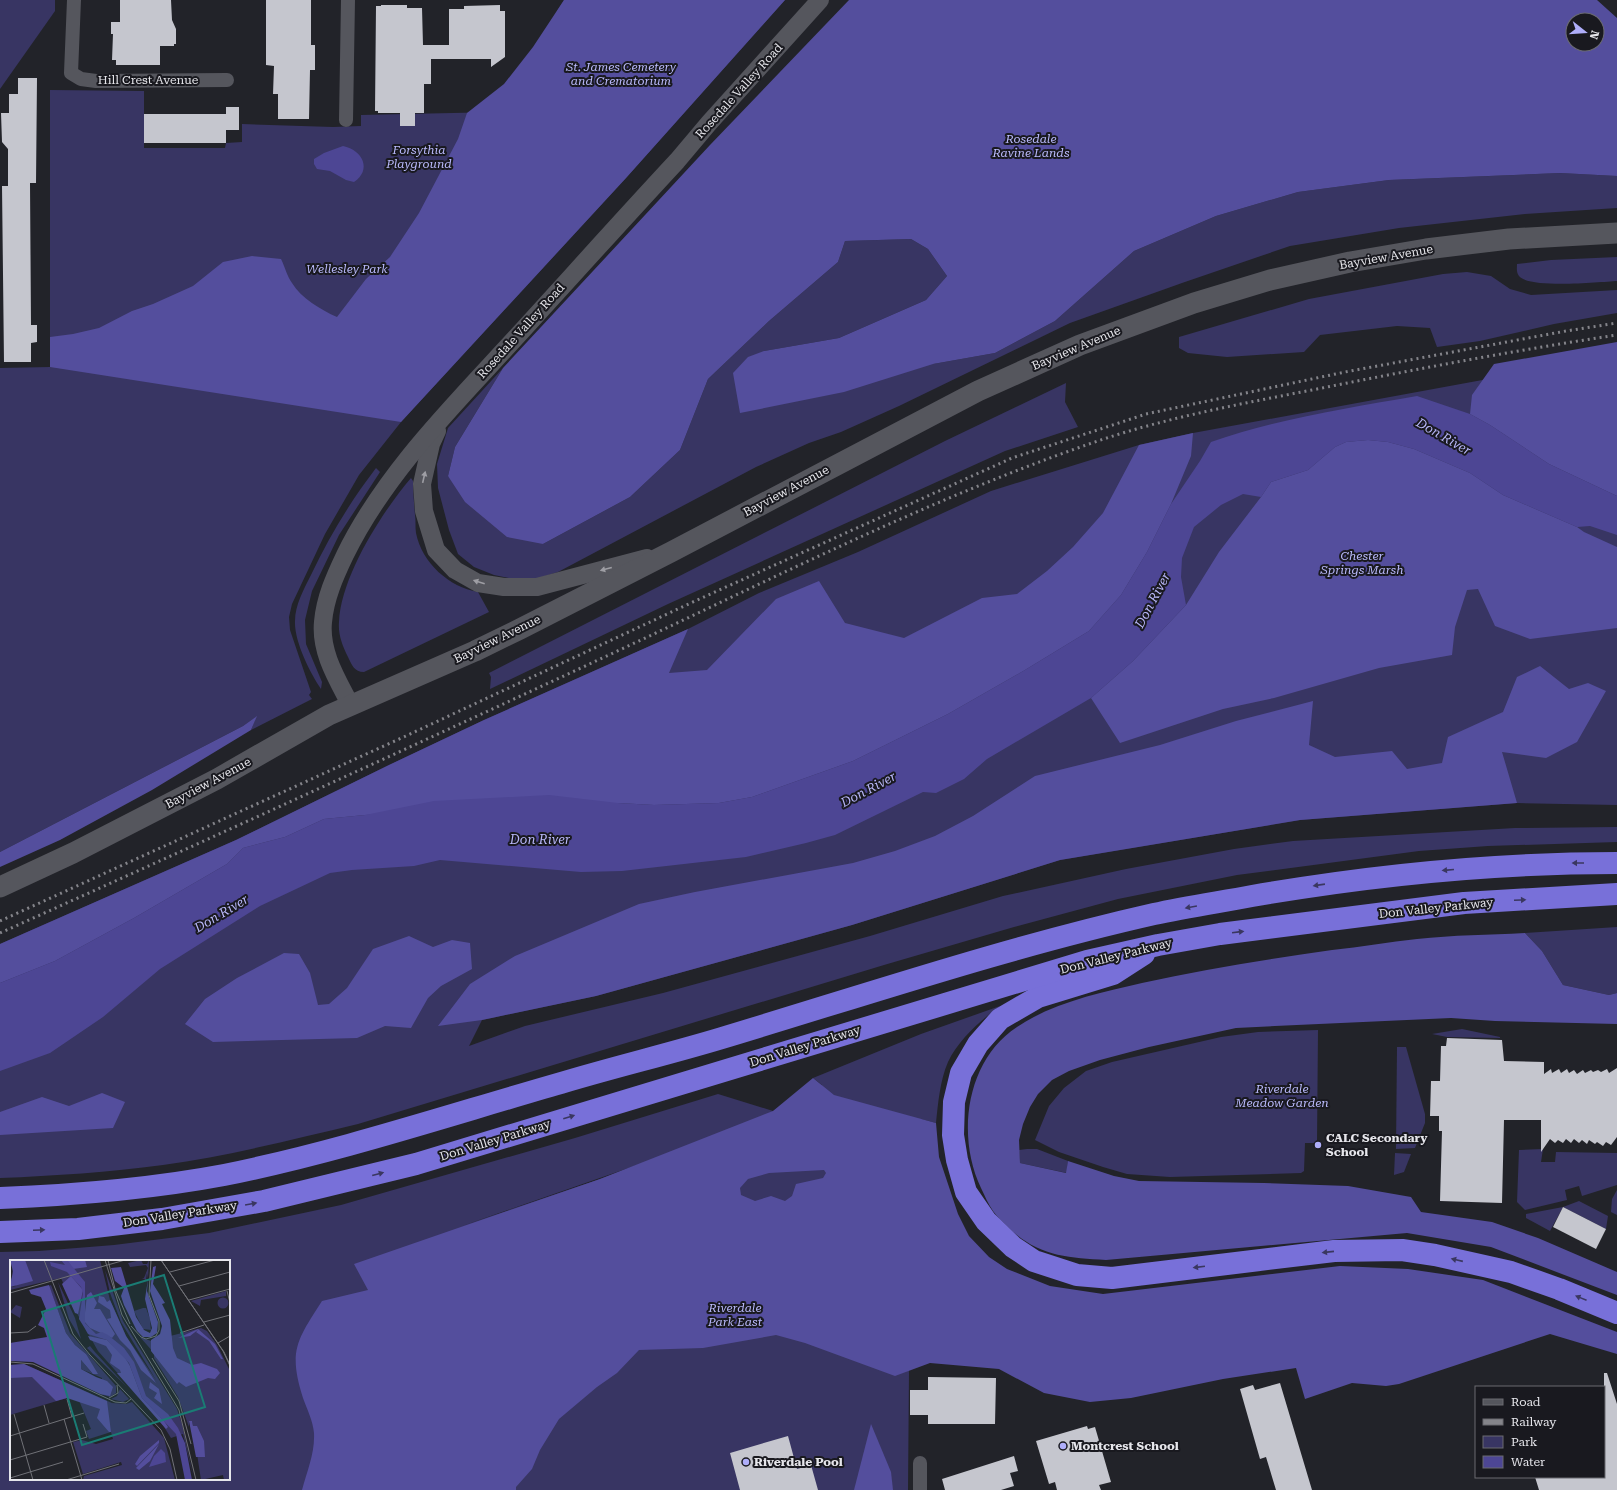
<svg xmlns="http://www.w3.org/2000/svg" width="1617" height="1490" viewBox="0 0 1617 1490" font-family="'Roboto Serif',serif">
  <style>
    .green { fill: #383563; fill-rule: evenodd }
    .forest { fill: #544e9d; fill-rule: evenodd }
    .water { fill: #4d4694 }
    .building { fill: #c5c6ce }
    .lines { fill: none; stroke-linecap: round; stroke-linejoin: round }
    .minor { stroke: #55565d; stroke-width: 14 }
    .tertiary { stroke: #55565d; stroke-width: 18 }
    .secondary { stroke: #55565d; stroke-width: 21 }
    .motorway { stroke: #7870d9; stroke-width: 22 }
    .rail { stroke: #84848a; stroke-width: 3; stroke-dasharray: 2 4; stroke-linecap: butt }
    .oneway { fill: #9e9ea4 }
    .oneway2 { fill: #3a3760 }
    .poi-dot { fill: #afaefa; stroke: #19191f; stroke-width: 1.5 }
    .labels { text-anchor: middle; stroke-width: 4; stroke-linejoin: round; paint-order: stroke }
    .park-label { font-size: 12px; font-style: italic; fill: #babafc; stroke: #19191f }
    .street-label { font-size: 12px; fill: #e6e6eb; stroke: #19191f }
    .poi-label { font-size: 12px; font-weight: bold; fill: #e6e6eb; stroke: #19191f; text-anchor: start }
    .water-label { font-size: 13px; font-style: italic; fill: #b9b8fa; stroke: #19191f }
    .inset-road { fill: none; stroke: #707177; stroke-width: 1 }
    .view { fill: #1a7c74; fill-opacity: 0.15; stroke: #1a7c74; stroke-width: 2 }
    .inset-edge { fill: none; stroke: #e6e6eb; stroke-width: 2 }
  </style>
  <rect width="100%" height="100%" fill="#222329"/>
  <g class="green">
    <polygon points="0,0 55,0 55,11 0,89"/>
    <polygon points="564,0 785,0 626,178 401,422 359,475 325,534 292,604 289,617 290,630 311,692 309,695 312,699 251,730 256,717 243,726 0,852 0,368 50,367 50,90 144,91 144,148 225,148 226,143 242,142 242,124 333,127 361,126 361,115 541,111 557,11"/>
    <polygon points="1560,173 1617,176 1617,208 1525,214 1399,228 1290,246 1182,283 1070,323 899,406 841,432 809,443 756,467 558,572 539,578 514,579 494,575 474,567 458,554 449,530 438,488 437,464 448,428 503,368 455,447 448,476 543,544 630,497 680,450 708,379 769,321 838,262 845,241 911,239 928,249 947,276 926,300 839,338 764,351 933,364 995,353 1055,321 1134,251 1216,216 1298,192 1389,180"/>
    <path d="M1617 257V281C1600 282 1529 289 1519 276 1516 272 1517 268 1517 264L1551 260Z"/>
    <polygon points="1467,272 1491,276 1510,289 1531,295 1617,290 1617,313 1554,324 1480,341 1437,347 1430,328 1397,326 1320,335 1304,352 1227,357 1188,353 1179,348 1179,337 1309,299 1443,274"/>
    <path d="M1617 359V805L1517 803 1300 820 1060 860 852 925 596 996 482 1020 469 1046 525 1026 663 993 870 936 1003 896 1126 869 1234 849 1293 841 1515 828 1617 827V842L1488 846 1419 851 1237 875 1118 899 1014 927 884 965 358 1124C294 1139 229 1156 163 1165 109 1172 55 1176 0 1178V944L236 840 389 765 484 720 688 629 759 593 858 552 991 491 1139 445 1193 433 1554 367Z"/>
    <polygon points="1066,383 1065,402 1078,427 1005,451 668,604 490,689 491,677 489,673 945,441"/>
    <path d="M376 468 380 472 339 535 312 591 305 620 306 644 322 682 321 689C310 673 294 641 295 621 295 605 304 589 311 575 329 537 350 502 376 468Z"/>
    <path d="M411 478 413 481C413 492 414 503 415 515 416 521 415 527 416 533 422 563 449 587 478 592L489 612 364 672C354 672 352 665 348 657 342 645 338 634 339 622 341 576 382 512 411 478Z"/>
    <polygon points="1617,927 1617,993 1609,995 1563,985 1542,951 1525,933"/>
    <path d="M1000 1006C980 1021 959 1039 948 1062 940 1080 938 1104 936 1123L921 1119 909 1371 908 1490H0V1252L39 1251 114 1245 209 1233 341 1205 575 1138 718 1094 773 1111 816 1084 822 1085 813 1078 921 1034ZM640 1164 600 1179 462 1226ZM11 1261H229V1479H11Z"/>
    <polygon points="1462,1029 1500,1037 1500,1038 1447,1037 1432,1034"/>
    <polygon points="1318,1030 1317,1143 1305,1143 1304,1171 1301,1173 1170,1177 1127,1174 1103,1167 1059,1152 1035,1140 1049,1106 1064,1088 1086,1071 1112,1062 1221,1037 1258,1032"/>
    <polygon points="1397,1047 1406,1047 1425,1114 1425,1123 1415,1148 1396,1149"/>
    <polygon points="1027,1149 1037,1149 1068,1161 1067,1173 1020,1163 1019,1150"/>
    <polygon points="1543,1149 1541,1162 1555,1162 1556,1152 1617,1153 1617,1185 1582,1196 1579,1186 1565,1190 1567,1200 1525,1210 1517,1202 1519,1150"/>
    <polygon points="1395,1153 1411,1154 1404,1172 1394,1175"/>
    <polygon points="1617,1190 1617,1215 1611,1212 1612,1199"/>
    <polygon points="1579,1201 1608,1216 1606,1229 1563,1207 1550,1231 1526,1218 1526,1214 1563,1207"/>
  </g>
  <g class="forest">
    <path d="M564 0H785L626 178 401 422 50 367V337L73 334 99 328 132 311 153 304 193 286 223 262 252 256 281 259C285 267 287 276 292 283 301 298 321 310 337 317L366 279 390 257 419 213 458 139 467 113 504 84 533 47Z"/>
    <path d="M849 0H1597L1617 18V176L1560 173 1389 180 1298 192 1216 216 1134 251 1055 321 995 353 933 364 844 392 740 413 733 373 748 357 764 351 839 338 926 300 947 276 928 249 911 239 845 241 838 262 769 321 708 379 680 450 630 497 543 544 507 537 465 502 448 476 455 447 503 368 710 145ZM1573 20H1597V44H1573Z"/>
    <polygon points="1617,342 1617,496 1549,464 1490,425 1470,414 1472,395 1494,364"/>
    <polygon points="1193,433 1191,456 1171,504 1147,552 1121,595 1089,631 1025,670 948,714 853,761 752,797 719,803 654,805 618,803 365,815 324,819 285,837 243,848 227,864 134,918 55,961 0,983 0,944 236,840 389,765 484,720 688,629 669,673 707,670 776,599 819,581 845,623 904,638 982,598 1017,594 1047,571 1073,547 1103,513 1139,445"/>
    <polygon points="1368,440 1388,442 1414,449 1470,473 1503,495 1577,527 1584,532 1617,547 1617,628 1530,639 1495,626 1478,589 1467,590 1455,627 1452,655 1379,668 1274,698 1223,709 1120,743 1091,698 1133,661 1186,605 1219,552 1261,497 1271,482 1308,470 1335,447 1346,442"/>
    <polygon points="1540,666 1569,689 1588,683 1606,691 1577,742 1546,758 1502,752 1517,803 1300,820 1060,860 852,925 596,996 482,1020 438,1026 470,984 515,956 639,904 695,892 853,863 895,851 935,836 973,816 1035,776 1160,745 1236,721 1313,701 1309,745 1335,757 1392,751 1407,769 1442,763 1448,737 1503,712 1517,677"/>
    <polygon points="257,716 251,730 152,790 60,840 0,867 0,852 243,726"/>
    <path d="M1525 933 1542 951 1563 985 1609 995 1617 993V1024L1495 1021 1451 1018 1275 1026 1236 1028 1149 1047 1100 1060 1069 1071 1052 1080 1038 1094 1030 1107 1023 1124 1019 1140 1020 1163 1066 1173 1068 1161 1114 1176 1139 1181 1264 1183 1348 1186 1411 1197 1421 1212 1492 1222 1538 1238 1617 1272V1295L1491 1247 1407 1233 1106 1260C1067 1258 1037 1256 1008 1227 1003 1222 997 1217 993 1211 988 1204 985 1196 981 1188 956 1136 966 1060 1017 1027 1054 1002 1100 993 1142 983 1205 969 1269 959 1332 950 1361 947 1389 942 1417 939 1453 935 1489 935 1525 933Z"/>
    <polygon points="409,936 433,947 452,940 470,943 472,969 441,986 428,998 411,1028 385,1026 357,1038 213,1042 185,1024 205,999 237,978 284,953 299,954 310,973 318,1005 329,1004 347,988 373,949"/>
    <path d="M813 1078 834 1095 936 1123 939 1157 958 1214 969 1236 989 1257 1007 1269 1050 1286 1103 1294 1340 1266 1408 1269 1483 1280 1617 1332V1354L1550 1334 1399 1384 1386 1386 1352 1383 1305 1399 1296 1368 1223 1379 1131 1398 1090 1402 1044 1393 999 1369 930 1363 895 1376 805 1343 776 1335 703 1348 639 1350 617 1373 597 1387 559 1419 540 1450 532 1469 516 1487V1490H302C307 1471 315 1453 314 1433 313 1421 307 1409 303 1398 288 1351 297 1340 322 1301L368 1290 354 1264 600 1179 773 1111ZM824 1170 826 1173 823 1178 796 1184 792 1196 785 1201 771 1196 755 1201 741 1195 740 1188 748 1179 769 1173Z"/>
    <polygon points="102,1093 125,1102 113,1128 0,1135 0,1112 42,1097 69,1106"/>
    <polygon points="871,1424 891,1472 893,1490 854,1490"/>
  </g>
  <g class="water">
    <path d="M343 146C363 150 372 170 354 182L346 180 330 171 317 169 314 164V159L324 153Z"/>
    <path d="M1417 396 1470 414 1490 425 1549 464 1617 496V535L1590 526 1577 527 1503 495 1470 473 1414 449 1388 442 1368 440 1346 442 1335 447 1308 470 1271 482 1261 497 1243 494 1221 505 1194 527 1182 558 1181 577 1186 605 1133 661 1091 698 987 759 964 779 936 793 923 792 835 835 806 843 746 857 622 871 581 872 440 860 414 866 352 870 330 873 260 906 160 969 103 1017 50 1053 0 1071V983L55 961 134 918 227 864 243 848 285 837 324 819 365 815 434 801 549 795 618 803 654 805 719 803 752 797 853 761 948 714 1025 670 1089 631 1121 595 1147 552 1171 504 1200 461 1211 442C1277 419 1348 408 1417 396Z"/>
  </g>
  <g class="building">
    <polygon points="120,0 171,0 172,20 176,29 176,44 174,44 174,46 160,46 160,65 116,65 116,60 112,60 113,34 111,34 111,22 120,22"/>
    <polygon points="266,0 311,0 311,45 315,45 315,70 310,70 309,119 278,119 278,94 273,94 274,66 266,65"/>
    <polygon points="381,5 407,5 407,8 422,8 423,45 449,45 449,9 464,9 464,6 500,5 500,11 505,11 505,57 491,67 491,59 431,59 431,84 424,84 424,113 415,113 415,126 400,126 400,113 378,113 378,111 375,111 376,6 381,6"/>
    <polygon points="18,78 37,78 36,183 30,183 31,325 37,325 37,342 31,343 31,362 4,362 2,186 8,186 8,149 2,142 1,113 9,113 9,94 18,94"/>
    <polygon points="226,107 239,107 239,130 226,130 226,143 144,143 144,114 226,114"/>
    <polygon points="1447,1038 1502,1040 1504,1061 1544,1062 1544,1074 1551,1069 1552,1073 1559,1069 1561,1073 1567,1069 1569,1073 1574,1070 1577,1074 1583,1070 1585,1073 1591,1070 1593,1072 1598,1070 1601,1072 1607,1069 1609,1073 1617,1068 1617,1137 1611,1145 1606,1142 1603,1146 1597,1142 1595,1144 1589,1140 1587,1144 1582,1140 1579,1143 1574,1139 1571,1143 1566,1139 1563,1143 1558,1140 1555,1143 1550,1139 1541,1152 1541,1120 1504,1120 1502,1203 1440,1201 1442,1131 1439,1131 1439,1116 1430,1116 1431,1081 1440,1081 1441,1046 1446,1046"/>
    <polygon points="1563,1207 1606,1229 1596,1249 1553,1227"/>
    <polygon points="1604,1373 1607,1373 1617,1404 1617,1490 1539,1490 1535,1477 1604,1477"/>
    <polygon points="928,1377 996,1378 995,1424 928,1424 928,1415 910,1415 910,1390 928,1390"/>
    <polygon points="1280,1383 1312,1490 1276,1490 1266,1457 1260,1459 1240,1389 1253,1385 1255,1390"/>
    <polygon points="1087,1426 1088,1429 1095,1427 1111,1482 1099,1485 1101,1490 1057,1490 1055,1482 1049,1484 1036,1441"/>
    <polygon points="788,1436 797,1469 811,1465 818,1490 740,1490 730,1453"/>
    <polygon points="1014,1456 1018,1471 1010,1473 1014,1486 1001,1490 945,1490 942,1479"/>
  </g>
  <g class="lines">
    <g class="minor">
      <polyline points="74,0 71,73 81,79 96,81 227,80"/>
      <polyline points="346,120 348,0"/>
      <polyline points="920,1490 920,1463"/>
    </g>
    <g class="tertiary">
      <polyline points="437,431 431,444 422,484 424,511 436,550 455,570 478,583 504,587 537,587 647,558"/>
      <path d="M350 704C337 679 320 652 323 622 325 598 335 576 345 555 386 471 457 402 519 334 572 276 624 218 677 161L709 123 820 0"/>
    </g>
    <polyline class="secondary" points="0,887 73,853 217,779 329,715 475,651 520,629 671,552 978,391 1080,345 1194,303 1270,280 1350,262 1426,249 1509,239 1617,233"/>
    <g class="motorway">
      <polyline points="1144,954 1113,974 1038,997 1000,1019 978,1044 961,1073 954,1102 953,1135 957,1160 966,1192 986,1221 1013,1247 1034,1261 1077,1275 1112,1278 1334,1251 1402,1250 1435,1255 1511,1272 1559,1289 1617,1313"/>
      <path d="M0 1198C75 1195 150 1189 224 1175 338 1152 449 1115 561 1083 614 1067 669 1054 722 1038 865 995 1008 947 1154 914 1186 907 1220 902 1252 896 1373 875 1495 863 1617 863"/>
      <polyline points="0,1232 78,1229 162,1219 264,1201 416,1164 1087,961 1158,945 1220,934 1464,903 1617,894"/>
    </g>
    <g class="rail">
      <polyline points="0,921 408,735 695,601 1012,458 1146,414 1345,372 1566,331 1617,323"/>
      <path d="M0 933C209 839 418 744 626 647 778 576 930 499 1089 444 1163 418 1240 404 1317 389 1417 369 1517 350 1617 335"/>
    </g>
  </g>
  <defs><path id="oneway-solid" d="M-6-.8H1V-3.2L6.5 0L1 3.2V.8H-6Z"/></defs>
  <g class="oneway">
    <use href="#oneway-solid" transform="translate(424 477) rotate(-77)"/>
    <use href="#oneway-solid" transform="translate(606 569) rotate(165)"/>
    <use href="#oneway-solid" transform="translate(479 582) rotate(-162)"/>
  </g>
  <g class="oneway2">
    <use href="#oneway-solid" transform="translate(1578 863) rotate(180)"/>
    <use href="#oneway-solid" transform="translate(1448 870) rotate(175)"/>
    <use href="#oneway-solid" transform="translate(1319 885) rotate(172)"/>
    <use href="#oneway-solid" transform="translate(1520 900) rotate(-3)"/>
    <use href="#oneway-solid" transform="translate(1191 907) rotate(170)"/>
    <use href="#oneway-solid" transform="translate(1238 932) rotate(-7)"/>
    <use href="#oneway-solid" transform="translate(569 1117) rotate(-17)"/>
    <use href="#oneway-solid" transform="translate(378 1174) rotate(-15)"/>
    <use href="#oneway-solid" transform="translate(251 1204) rotate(-10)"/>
    <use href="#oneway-solid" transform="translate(39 1230) rotate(-2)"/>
    <use href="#oneway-solid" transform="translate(1328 1252) rotate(174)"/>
    <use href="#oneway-solid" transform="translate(1457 1260) rotate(-167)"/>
    <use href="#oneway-solid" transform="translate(1199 1267) rotate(173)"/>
    <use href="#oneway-solid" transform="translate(1581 1298) rotate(-158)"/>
  </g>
  <g class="poi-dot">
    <circle cx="1318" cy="1145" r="4"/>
    <circle cx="1063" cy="1446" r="4"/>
    <circle cx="746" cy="1462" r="4"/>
  </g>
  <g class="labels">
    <g class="park-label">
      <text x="621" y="71">St. James Cemetery<tspan x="621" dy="14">and Crematorium</tspan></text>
      <text x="1031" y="143">Rosedale<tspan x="1031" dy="14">Ravine Lands</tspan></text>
      <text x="419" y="154">Forsythia<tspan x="419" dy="14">Playground</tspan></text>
      <text x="347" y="273">Wellesley Park</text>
      <text x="1362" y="560">Chester<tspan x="1362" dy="14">Springs Marsh</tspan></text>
      <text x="1282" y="1093">Riverdale<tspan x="1282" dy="14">Meadow Garden</tspan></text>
      <text x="735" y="1312">Riverdale<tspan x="735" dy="14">Park East</tspan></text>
    </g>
    <g class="street-label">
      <text x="148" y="84">Hill Crest Avenue</text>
      <text transform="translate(739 91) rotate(-48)" y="4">Rosedale Valley Road</text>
      <text transform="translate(1386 257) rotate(-10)" y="4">Bayview Avenue</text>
      <text transform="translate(521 331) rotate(-48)" y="4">Rosedale Valley Road</text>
      <text transform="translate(1076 348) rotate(-23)" y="4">Bayview Avenue</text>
      <text transform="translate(786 491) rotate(-28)" y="4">Bayview Avenue</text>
      <text transform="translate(497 639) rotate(-26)" y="4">Bayview Avenue</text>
      <text transform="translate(208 783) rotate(-28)" y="4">Bayview Avenue</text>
      <text transform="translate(1436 908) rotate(-6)" y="4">Don Valley Parkway</text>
      <text transform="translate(1116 956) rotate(-14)" y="4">Don Valley Parkway</text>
      <text transform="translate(805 1046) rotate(-17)" y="4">Don Valley Parkway</text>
      <text transform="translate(495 1140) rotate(-17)" y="4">Don Valley Parkway</text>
      <text transform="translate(180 1214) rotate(-9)" y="4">Don Valley Parkway</text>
    </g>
    <g class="poi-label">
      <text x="1326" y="1142">CALC Secondary<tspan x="1326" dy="14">School</tspan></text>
      <text x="1071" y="1450">Montcrest School</text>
      <text x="754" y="1466">Riverdale Pool</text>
    </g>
    <g class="water-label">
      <text transform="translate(1444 436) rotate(30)" y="5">Don River</text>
      <text transform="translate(1152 600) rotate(-62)" y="5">Don River</text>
      <text transform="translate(868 789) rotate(-28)" y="5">Don River</text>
      <text x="540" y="844">Don River</text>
      <text transform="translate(221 913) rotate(-31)" y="5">Don River</text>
    </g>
  </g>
  <g transform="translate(10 1260)">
    <rect width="220" height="220" fill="#222329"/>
    <path d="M1 0H90L100 40 116 76 146 120 111 62 100 33 95 10 113 61 167 149 172 164 184 220 173 174 161 178 151 162 88 91 64 48 51 18 0 30V27L6 26 0 22 3 15ZM131 0 133 4H137L139 0 138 19 137 13 136 20 132 18H134L138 8 136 5 120 7 118 3ZM48 22 65 58 71 79 59 59ZM41 25 60 73 106 126V133L100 137 90 134 92 118 71 109V100L82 113 76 94 65 85 56 73 39 26ZM216 31V36L191 40 190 46 181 41ZM207.5 43a5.5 5.5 0 1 1 11 0a5.5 5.5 0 1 1-11 0ZM6 45 12 47 10 58 0 52ZM133 48H136L140 59 141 72V70L133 69 124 51ZM191 68 197 71 207 85 220 111V220H214L213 215 191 220 182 161H179V167L168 137 144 98V93L130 77 141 81ZM80 86 84 91 117 127 77 88ZM14 104 102 143 116 144 122 142 154 178 165 220H73L74 216 112 205 111 202 73 214 63 182 72 180 86 184 103 179 101 172 79 179 76 171 81 169 68 138H57L0 155V105ZM110 129 119 139 113 142 101 139 107 136Z" fill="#383563"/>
    <path d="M0 0H15L23 21 0 27 3 11ZM57 0H75L77 7 63 9ZM146 6 143 24 155 43 152 44 160 60 163 88 167 98 182 105 191 103 207 109 210 113 205 119 198 118 176 127 169 122 167 124 141 91V80L150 74 152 66 140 31 143 7ZM111 7 126 57 134 70 140 73 142 68 135 39 138 19 137 31 148 62 147 73 141 77H133L127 71 114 45 111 36 114 28 105 21 101 8ZM61 16 73 30 68 54 65 53 52 24ZM39 25 56 73 65 85 76 94 88 114H83L71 100V109L86 117 97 121 103 127 100 136 90 134 23 102 0 101V83L37 77 34 68 28 65 36 49 31 37 21 34 19 30ZM81 32 87 43 84 49H90L105 74 102 78 80 68 74 61 77 35ZM89 36 94 37 97 42 100 40 116 76 146 123 131 110 120 90 110 80 97 59 101 58 100 50 88 42ZM188 69 205 84 213 99H211L199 81 186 72 189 69 180 76 168 78ZM78 76 97 80 114 96 120 106 132 138 154 161 158 167 156 169 107 113H111L110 110 100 103 102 95 96 86 80 80ZM14 104 97 141 101 172H99L87 158 90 149 57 138 46 141 22 117 0 118V105ZM140 122 149 129 152 144 144 138 147 133 139 128ZM179 161H182L183 166H187L194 181 195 197H186ZM149 180V183L127 206 125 204 130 196ZM149 184 140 201 129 210 126 208Z" fill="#544e9d"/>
    <path d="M51 0H57L75 22V63L86 74 92 72 98 75 114 88 124 102 136 136 158 154 168 168 175 183 182 220H175L166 174 132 138 119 103 97 80 78 74 74 67 69 59 73 33 71 27 57 12 41 6 40 2 55 5ZM151 189 155 193 156 202 139 207 144 196Z" fill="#4d4694"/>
    <path class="inset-road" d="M34 0 63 74 80 95 151 170 160 189 167 220M95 0 112 55 169 150 186 220M98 0 105 29 120 64M151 0 214 92 220 105M151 0 213 91 220 106M0 4V18M160 12 205 0M169 26 220 12M217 31 220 43M0 33 115 0M179 40 220 29M194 62 220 55M121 66 131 77 136 79 146 76 149 70V61L139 35 141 0M0 73 18 72 26 66M170 73 194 65M208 83 220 76M142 98 169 141 181 184M0 102 23 104 105 142 116 143 121 139M99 138 108 133 107 125M57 139 62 157M34 145 39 163M4 154 23 220M54 159 72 220M0 176 74 153M0 200 77 177 73 164M0 218 53 202M56 220 109 204"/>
    <path class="view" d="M154 15 195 147 72 185 32 52Z"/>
    <rect width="220" height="220" class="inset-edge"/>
  </g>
  <rect x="1475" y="1386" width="130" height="92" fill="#19191f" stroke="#6b6b71"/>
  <rect x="1483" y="1399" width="20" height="6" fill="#55565d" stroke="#6b6b71"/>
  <text x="1511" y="1406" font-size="12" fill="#e6e6eb">Road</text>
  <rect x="1483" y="1419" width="20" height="6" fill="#84848a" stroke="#6b6b71"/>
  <text x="1511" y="1426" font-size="12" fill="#e6e6eb">Railway</text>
  <rect x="1483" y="1436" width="20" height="12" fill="#383563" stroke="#6b6b71"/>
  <text x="1511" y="1446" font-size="12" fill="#e6e6eb">Park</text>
  <rect x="1483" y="1456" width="20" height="12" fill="#4d4694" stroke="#6b6b71"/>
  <text x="1511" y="1466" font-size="12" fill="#e6e6eb">Water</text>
  <g transform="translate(1585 32) rotate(107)"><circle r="19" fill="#19191f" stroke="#6b6b71"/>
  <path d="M0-3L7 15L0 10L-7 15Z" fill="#afaefa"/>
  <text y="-6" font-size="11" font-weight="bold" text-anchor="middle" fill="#e6e6eb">N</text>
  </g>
</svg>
